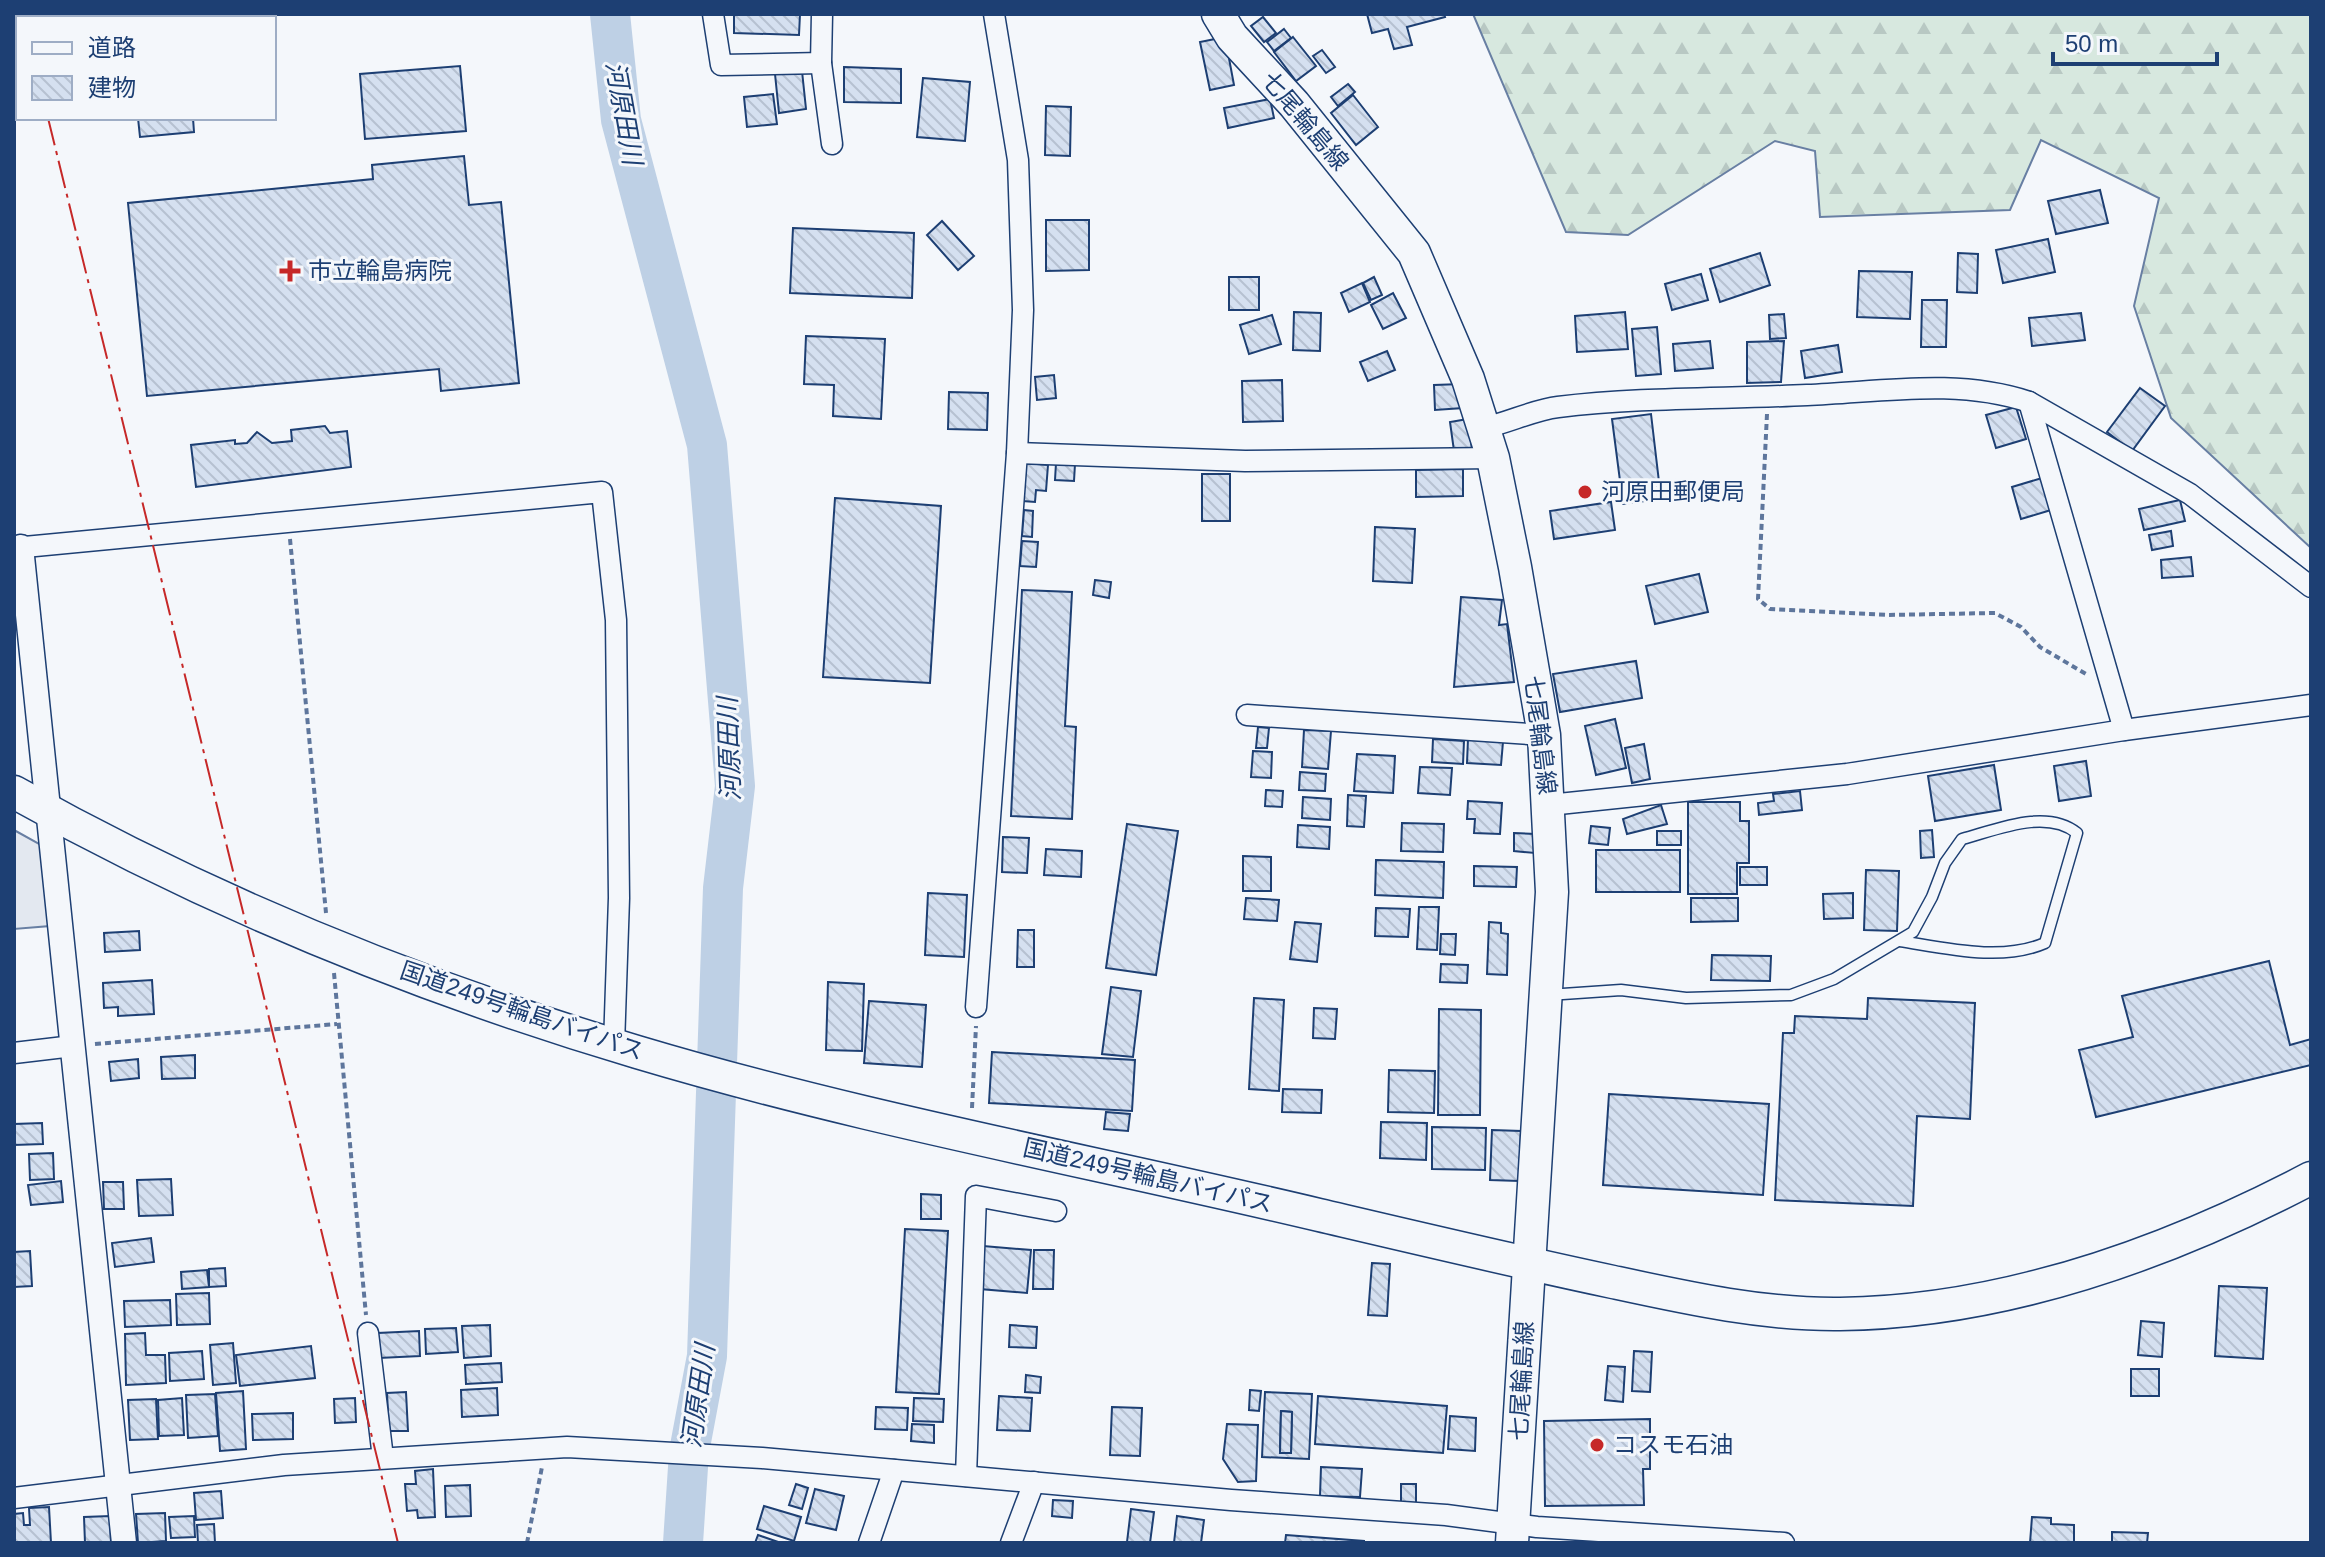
<svg xmlns="http://www.w3.org/2000/svg" width="2325" height="1557" viewBox="0 0 2325 1557" font-family="Helvetica,'Noto Sans JP',sans-serif">
  <style>
    .forest { fill: url(#forest-firs); stroke: #687fa3; stroke-width: 2 }
    .parking { fill: #e3e8f0; stroke: #687fa3; stroke-width: 2 }
    .lines { fill: none; stroke-linecap: round; stroke-linejoin: round }
    .river { stroke: #bed0e5; stroke-width: 40 }
    .building { fill: url(#building-back-hatch); stroke: #1d3f73; stroke-width: 2; fill-rule: evenodd }
    .service-casing { stroke: #1d3f73; stroke-width: 13 }
    .minor-casing { stroke: #1d3f73; stroke-width: 23 }
    .tertiary-casing { stroke: #1d3f73; stroke-width: 27 }
    .primary-casing { stroke: #1d3f73; stroke-width: 35 }
    .trunk-casing { stroke: #1d3f73; stroke-width: 35 }
    .path { stroke: #5e769c; stroke-width: 4; stroke-dasharray: 6 4; stroke-linecap: butt }
    .service { stroke: #f4f7fb; stroke-width: 10 }
    .minor { stroke: #f4f7fb; stroke-width: 20 }
    .tertiary { stroke: #f4f7fb; stroke-width: 24 }
    .primary { stroke: #f4f7fb; stroke-width: 32 }
    .trunk { stroke: #f4f7fb; stroke-width: 32 }
    .power { stroke: #c62828; stroke-width: 2; stroke-dasharray: 28 6 4 6; stroke-linecap: butt }
    .poi-dot { fill: #c62828; stroke: #f4f7fb; stroke-width: 3 }
    .labels { text-anchor: middle; stroke-width: 6; stroke-linejoin: round; paint-order: stroke }
    .street-label { font-size: 24px; fill: #1d3f73; stroke: #f4f7fb }
    .poi-label { font-size: 24px; fill: #1d3f73; stroke: #f4f7fb; text-anchor: start }
    .water-label { font-size: 26px; font-style: italic; fill: #1d3f73; stroke: #f4f7fb }
  </style>
  <defs>
    <pattern id="forest-firs" width="22" height="20" patternUnits="userSpaceOnUse" patternTransform="scale(2)"><rect width="22" height="20" fill="#d7e8df"/><path d="M5 1l3.5 6h-7zM16 11l3.5 6h-7z" fill="#b8c8c3"/></pattern>
    <pattern id="building-back-hatch" width="6" height="6" patternUnits="userSpaceOnUse" patternTransform="scale(2)"><rect width="6" height="6" fill="#d5e0f0"/><path d="M-1 5l2 2M0 0l6 6M5-1l2 2" fill="none" stroke="#b6c1d1"/></pattern>
  </defs>
  <rect width="100%" height="100%" fill="#f4f7fb"/>
  <polygon class="forest" points="1473,14 2311,14 2311,548 2171,418 2134,306 2159,198 2041,140 2010,210 1820,217 1815,151 1775,141 1628,235 1566,232"/>
  <polygon class="parking" points="14,830 43,846 50,926 14,929"/>
  <g class="lines">
    <polyline class="river" points="610,14 621,120 707,445 735,786 723,888 707,1356 689,1452 683,1543"/>
  </g>
  <g class="building">
    <polygon points="734,14 800,14 799,35 734,33"/>
    <polygon points="1367,14 1444,14 1445,17 1407,27 1412,45 1394,49 1388,29 1372,33"/>
    <polygon points="1263,17 1276,33 1264,42 1251,26"/>
    <polygon points="1284,29 1291,38 1274,51 1267,42"/>
    <polygon points="1225,37 1234,85 1210,90 1200,42"/>
    <polygon points="1293,37 1316,66 1296,81 1274,52"/>
    <polygon points="1322,50 1335,67 1326,73 1313,56"/>
    <polygon points="460,66 466,131 365,139 360,74"/>
    <polygon points="844,67 901,69 901,103 844,102"/>
    <polygon points="802,71 806,109 779,113 775,74"/>
    <polygon points="923,78 970,82 965,141 917,137"/>
    <polygon points="1348,84 1355,92 1338,106 1331,97"/>
    <polygon points="773,94 777,124 747,127 744,97"/>
    <polygon points="1353,95 1378,127 1356,145 1331,113"/>
    <polygon points="1270,99 1274,118 1228,128 1224,108"/>
    <polygon points="1046,106 1071,107 1070,156 1045,155"/>
    <polygon points="138,118 193,118 194,132 140,137"/>
    <polygon points="464,156 469,205 501,202 519,383 441,391 439,369 147,396 128,203 373,179 372,165"/>
    <polygon points="2100,190 2108,223 2056,234 2048,201"/>
    <polygon points="1046,220 1089,220 1089,270 1046,271"/>
    <polygon points="942,221 974,256 958,270 927,235"/>
    <polygon points="793,228 914,233 912,298 790,293"/>
    <polygon points="2048,239 2055,272 2003,283 1996,250"/>
    <polygon points="1760,253 1770,285 1720,302 1710,269"/>
    <polygon points="1958,253 1978,254 1977,293 1957,292"/>
    <polygon points="1859,271 1912,272 1910,319 1857,317"/>
    <polygon points="1701,274 1708,300 1672,310 1665,284"/>
    <rect x="1229" y="277" width="30" height="33"/>
    <polygon points="1374,277 1382,295 1371,300 1363,283"/>
    <polygon points="1362,283 1370,302 1349,312 1341,293"/>
    <polygon points="1393,293 1406,318 1383,329 1371,305"/>
    <polygon points="1922,300 1947,300 1946,347 1921,347"/>
    <polygon points="1294,312 1321,313 1320,351 1293,350"/>
    <polygon points="1625,312 1628,349 1577,352 1575,316"/>
    <polygon points="2081,313 2085,340 2032,346 2029,318"/>
    <polygon points="1784,314 1786,338 1770,339 1769,315"/>
    <polygon points="1272,315 1281,344 1249,354 1240,325"/>
    <polygon points="1657,327 1661,374 1636,376 1632,329"/>
    <polygon points="806,336 885,339 881,419 833,416 834,385 804,384"/>
    <polygon points="1710,341 1713,368 1675,371 1673,344"/>
    <polygon points="1784,341 1781,382 1747,383 1747,342"/>
    <polygon points="1838,345 1842,372 1805,378 1801,351"/>
    <polygon points="1387,351 1395,370 1368,381 1360,362"/>
    <polygon points="1054,375 1056,398 1037,400 1035,377"/>
    <polygon points="1282,380 1283,421 1243,422 1242,381"/>
    <polygon points="1462,384 1463,408 1435,410 1434,385"/>
    <polygon points="2140,388 2165,406 2132,451 2107,432"/>
    <polygon points="949,392 988,393 987,430 948,429"/>
    <polygon points="2016,407 2026,439 1996,448 1986,415"/>
    <polygon points="1651,414 1661,499 1623,504 1612,419"/>
    <polygon points="1468,419 1472,449 1454,451 1450,422"/>
    <polygon points="325,426 330,433 347,431 351,467 196,487 191,445 235,440 235,444 247,443 257,432 272,443 292,441 291,430"/>
    <polygon points="1026,463 1048,465 1046,491 1036,490 1035,502 1023,501"/>
    <polygon points="1056,463 1075,464 1074,481 1055,480"/>
    <polygon points="1463,469 1463,496 1416,497 1416,470"/>
    <rect x="1202" y="474" width="28" height="47"/>
    <polygon points="2042,478 2051,510 2021,519 2012,487"/>
    <polygon points="835,498 941,506 930,683 823,677"/>
    <polygon points="2180,500 2185,521 2144,530 2139,509"/>
    <polygon points="1611,502 1615,530 1554,539 1550,511"/>
    <polygon points="1024,510 1033,511 1032,537 1022,536"/>
    <polygon points="1375,527 1415,529 1412,583 1373,581"/>
    <polygon points="2171,531 2173,546 2152,550 2149,535"/>
    <polygon points="1022,541 1038,542 1036,567 1020,566"/>
    <polygon points="2191,557 2193,576 2162,578 2161,560"/>
    <polygon points="1699,574 1708,612 1655,624 1646,586"/>
    <polygon points="1095,580 1111,582 1109,598 1093,595"/>
    <polygon points="1022,590 1072,592 1065,726 1076,727 1072,819 1011,816"/>
    <polygon points="1461,597 1502,600 1499,625 1507,624 1514,682 1454,687"/>
    <polygon points="1636,661 1642,698 1560,712 1553,674"/>
    <polygon points="1615,719 1626,768 1596,775 1585,726"/>
    <polygon points="1258,727 1269,728 1267,748 1256,748"/>
    <polygon points="1304,730 1331,731 1328,769 1302,767"/>
    <polygon points="1433,739 1464,741 1463,764 1432,762"/>
    <polygon points="1468,739 1503,742 1501,765 1467,763"/>
    <polygon points="1644,744 1650,779 1632,783 1625,748"/>
    <polygon points="1253,751 1272,752 1271,778 1251,777"/>
    <polygon points="1357,754 1395,756 1393,793 1354,791"/>
    <polygon points="2086,761 2091,796 2059,801 2054,766"/>
    <polygon points="1994,765 2001,810 1935,821 1928,776"/>
    <polygon points="1420,767 1452,768 1450,795 1418,793"/>
    <polygon points="1300,772 1326,774 1325,791 1299,790"/>
    <polygon points="1266,790 1283,791 1282,807 1265,806"/>
    <polygon points="1800,791 1802,810 1759,815 1758,803 1774,801 1773,794"/>
    <polygon points="1348,795 1366,796 1364,827 1347,826"/>
    <polygon points="1303,797 1331,799 1330,820 1302,818"/>
    <polygon points="1468,801 1502,803 1500,834 1474,833 1475,819 1467,819"/>
    <polygon points="1688,802 1740,802 1740,821 1749,821 1749,863 1737,863 1737,894 1688,894"/>
    <polygon points="1661,805 1667,824 1627,834 1623,819"/>
    <polygon points="1402,823 1444,824 1443,852 1401,851"/>
    <polygon points="1127,824 1178,831 1156,975 1106,968"/>
    <polygon points="1298,825 1330,827 1329,849 1297,847"/>
    <polygon points="1591,826 1610,828 1608,845 1589,843"/>
    <polygon points="1932,830 1934,857 1921,858 1920,831"/>
    <rect x="1657" y="831" width="24" height="14"/>
    <polygon points="1514,833 1536,834 1535,853 1514,851"/>
    <polygon points="1003,837 1029,838 1027,873 1002,872"/>
    <polygon points="1046,849 1082,851 1081,877 1044,875"/>
    <rect x="1596" y="850" width="84" height="42"/>
    <polygon points="1243,856 1271,857 1271,891 1243,891"/>
    <polygon points="1376,860 1444,862 1443,898 1375,895"/>
    <polygon points="1474,866 1517,867 1516,887 1474,886"/>
    <rect x="1740" y="867" width="27" height="18"/>
    <polygon points="1866,870 1899,871 1897,931 1864,930"/>
    <polygon points="928,893 967,895 964,957 925,955"/>
    <polygon points="1853,893 1853,918 1824,919 1823,894"/>
    <polygon points="1246,898 1279,900 1277,921 1244,919"/>
    <polygon points="1691,898 1738,898 1738,921 1691,922"/>
    <polygon points="1419,907 1439,907 1437,950 1417,949"/>
    <polygon points="1376,908 1410,909 1408,937 1375,936"/>
    <polygon points="1295,922 1321,924 1317,962 1290,959"/>
    <polygon points="1489,922 1501,923 1501,933 1508,934 1507,975 1487,974"/>
    <polygon points="1018,930 1034,930 1034,967 1017,967"/>
    <polygon points="139,931 140,950 105,952 104,933"/>
    <polygon points="1441,934 1456,934 1455,955 1440,954"/>
    <polygon points="1712,955 1771,956 1770,981 1711,980"/>
    <polygon points="2269,961 2290,1045 2311,1039 2311,1065 2096,1117 2079,1050 2133,1037 2122,996"/>
    <polygon points="1441,964 1468,965 1467,983 1440,982"/>
    <polygon points="152,980 154,1014 118,1016 118,1007 104,1008 103,983"/>
    <polygon points="828,982 864,984 862,1051 826,1050"/>
    <polygon points="1111,987 1141,991 1133,1057 1102,1054"/>
    <polygon points="1254,998 1284,1000 1279,1091 1249,1089"/>
    <polygon points="1868,998 1975,1003 1970,1119 1917,1116 1913,1206 1775,1200 1783,1033 1794,1033 1795,1016 1867,1019"/>
    <polygon points="869,1001 926,1005 922,1067 864,1063"/>
    <polygon points="1314,1008 1337,1009 1335,1039 1313,1038"/>
    <polygon points="1439,1009 1481,1010 1480,1115 1438,1115"/>
    <polygon points="992,1052 1135,1060 1132,1111 989,1103"/>
    <polygon points="195,1055 195,1078 162,1079 161,1057"/>
    <polygon points="138,1059 139,1078 111,1081 109,1062"/>
    <polygon points="1389,1070 1435,1071 1434,1113 1388,1112"/>
    <polygon points="1283,1089 1322,1090 1321,1113 1282,1112"/>
    <polygon points="1609,1094 1769,1104 1763,1195 1603,1185"/>
    <polygon points="1106,1112 1130,1114 1128,1131 1104,1129"/>
    <polygon points="1381,1122 1427,1123 1426,1160 1380,1158"/>
    <polygon points="42,1123 43,1144 14,1145 14,1124"/>
    <polygon points="1432,1127 1486,1128 1485,1170 1432,1169"/>
    <polygon points="1492,1130 1521,1131 1519,1181 1490,1180"/>
    <polygon points="53,1153 54,1179 30,1180 29,1154"/>
    <polygon points="171,1179 173,1215 139,1216 137,1180"/>
    <polygon points="61,1181 63,1202 31,1205 28,1185"/>
    <polygon points="103,1182 123,1182 124,1209 104,1209"/>
    <polygon points="921,1194 941,1195 941,1219 921,1219"/>
    <polygon points="905,1229 948,1231 939,1394 896,1392"/>
    <polygon points="151,1238 154,1262 115,1267 112,1243"/>
    <polygon points="983,1246 1031,1250 1027,1293 980,1289"/>
    <polygon points="1034,1250 1054,1250 1053,1289 1033,1289"/>
    <polygon points="30,1251 32,1286 14,1287 14,1252"/>
    <polygon points="1372,1263 1390,1264 1387,1316 1368,1315"/>
    <polygon points="225,1268 226,1286 209,1287 209,1269"/>
    <polygon points="207,1270 209,1287 182,1289 181,1272"/>
    <polygon points="2219,1286 2267,1288 2263,1359 2215,1356"/>
    <polygon points="209,1293 210,1324 177,1325 176,1294"/>
    <polygon points="170,1300 171,1325 125,1327 124,1301"/>
    <polygon points="2141,1321 2164,1323 2162,1357 2138,1355"/>
    <polygon points="490,1325 491,1356 464,1358 462,1326"/>
    <polygon points="1010,1325 1037,1327 1036,1348 1009,1347"/>
    <polygon points="456,1328 458,1352 426,1354 425,1329"/>
    <polygon points="419,1331 420,1356 379,1358 378,1333"/>
    <polygon points="145,1333 146,1355 165,1355 166,1383 126,1385 125,1334"/>
    <polygon points="233,1343 236,1383 213,1385 210,1345"/>
    <polygon points="311,1346 315,1378 240,1386 236,1355"/>
    <polygon points="202,1351 204,1379 170,1381 169,1353"/>
    <polygon points="1634,1351 1652,1352 1650,1392 1632,1391"/>
    <polygon points="501,1363 502,1382 466,1384 465,1365"/>
    <polygon points="1608,1366 1625,1367 1623,1402 1605,1400"/>
    <rect x="2131" y="1369" width="28" height="27"/>
    <polygon points="1026,1375 1041,1377 1040,1393 1025,1392"/>
    <polygon points="497,1388 498,1415 462,1417 461,1390"/>
    <polygon points="1250,1390 1261,1391 1259,1411 1249,1410"/>
    <polygon points="243,1391 246,1449 220,1451 216,1393"/>
    <polygon points="406,1392 408,1431 389,1431 387,1393"/>
    <path d="M1265 1392 1312 1394 1309 1459 1262 1457ZM1281 1411 1292 1412 1291 1453H1280Z"/>
    <polygon points="215,1394 218,1436 188,1438 186,1395"/>
    <polygon points="999,1396 1032,1398 1030,1431 997,1430"/>
    <polygon points="1318,1396 1447,1406 1443,1453 1315,1444"/>
    <polygon points="182,1398 184,1435 159,1436 158,1400"/>
    <polygon points="355,1398 356,1422 335,1423 334,1399"/>
    <polygon points="914,1398 944,1399 943,1422 913,1421"/>
    <polygon points="156,1399 158,1439 130,1440 128,1400"/>
    <polygon points="876,1407 908,1408 907,1430 875,1429"/>
    <polygon points="1112,1407 1142,1408 1140,1456 1110,1455"/>
    <polygon points="1281,1411 1292,1412 1291,1453 1280,1453"/>
    <polygon points="293,1413 293,1439 253,1440 252,1414"/>
    <polygon points="1450,1416 1476,1418 1475,1451 1448,1449"/>
    <polygon points="1650,1419 1650,1469 1643,1469 1644,1505 1545,1506 1544,1421"/>
    <polygon points="912,1424 934,1425 934,1443 911,1441"/>
    <polygon points="1227,1424 1258,1425 1256,1481 1238,1482 1223,1459"/>
    <polygon points="1321,1467 1362,1469 1360,1497 1320,1496"/>
    <polygon points="433,1469 435,1517 418,1518 417,1510 407,1511 405,1484 416,1484 415,1471"/>
    <polygon points="796,1484 808,1488 802,1509 789,1505"/>
    <rect x="1401" y="1484" width="15" height="19"/>
    <polygon points="470,1485 471,1516 446,1517 445,1486"/>
    <polygon points="815,1489 844,1496 836,1530 806,1523"/>
    <polygon points="221,1491 223,1518 196,1520 194,1493"/>
    <polygon points="1053,1500 1073,1501 1072,1518 1052,1516"/>
    <polygon points="764,1506 801,1517 794,1541 757,1529"/>
    <polygon points="49,1507 51,1543 14,1543 14,1514 23,1513 24,1525 30,1525 29,1508"/>
    <polygon points="1131,1509 1154,1512 1150,1543 1127,1542"/>
    <polygon points="165,1513 166,1541 138,1543 136,1514"/>
    <polygon points="110,1516 111,1543 85,1543 84,1517"/>
    <polygon points="194,1516 195,1537 171,1538 169,1517"/>
    <polygon points="1177,1516 1204,1520 1201,1543 1174,1543"/>
    <polygon points="2032,1517 2051,1518 2051,1524 2074,1525 2074,1543 2030,1543"/>
    <polygon points="214,1524 215,1543 198,1543 197,1525"/>
    <polygon points="2112,1532 2148,1533 2147,1543 2112,1543"/>
    <polygon points="758,1535 781,1543 755,1543"/>
    <polygon points="1286,1535 1364,1541 1364,1543 1285,1543"/>
  </g>
  <g class="lines">
    <defs>
      <path id="service" d="M1548 995 1621 990 1686 998 1791 995 1834 979 1913 932 1932 897 1945 863 1962 839C1996 830 2046 808 2077 833L2045 943C2002 962 1945 948 1900 941"/>
      <g id="minor">
        <polyline points="713,14 721,65 821,63 822,14"/>
        <polyline points="821,63 832,144"/>
        <polyline points="2029,402 2124,730"/>
        <path d="M1483 428C1508 423 1533 410 1558 407 1641 397 1724 399 1807 395 1882 392 1957 378 2029 402L2190 494 2311 587"/>
        <polyline points="1017,453 1245,461 1493,458"/>
        <polyline points="14,548 602,492 616,620 619,898 614,1045"/>
        <polyline points="1247,715 1544,735"/>
        <polyline points="1549,805 1847,774 2124,730 2311,705"/>
        <polyline points="976,1007 1017,453 1023,310 1018,160 994,14"/>
        <polyline points="14,1053 73,1046"/>
        <polyline points="368,1333 383,1458"/>
        <polyline points="966,1476 976,1196 1056,1211"/>
        <polyline points="14,1498 284,1465 567,1447 762,1458 1231,1500 1446,1515 1537,1527 1784,1543"/>
        <polyline points="869,1543 894,1470"/>
        <polyline points="1011,1543 1034,1482"/>
      </g>
      <polyline id="tertiary" points="21,547 124,1543"/>
      <polyline id="primary" points="1218,14 1232,37 1294,104 1414,253 1468,379 1493,458 1515,567 1544,735 1552,892 1512,1543"/>
      <path id="trunk" d="M14 792C210 902 422 988 637 1052 861 1119 1092 1161 1319 1215 1417 1238 1514 1261 1613 1282 1687 1298 1764 1315 1840 1314 2005 1312 2166 1254 2311 1178"/>
    </defs>
    <use href="#service" class="service-casing"/>
    <use href="#minor" class="minor-casing"/>
    <use href="#tertiary" class="tertiary-casing"/>
    <use href="#primary" class="primary-casing"/>
    <use href="#trunk" class="trunk-casing"/>
    <g class="path">
      <polyline points="1767,414 1758,599 1770,609 1888,615 1995,613 2021,627 2040,647 2086,674"/>
      <polyline points="290,539 326,913"/>
      <polyline points="334,973 366,1315"/>
      <polyline points="95,1044 337,1024"/>
      <polyline points="972,1108 976,1026"/>
      <polyline points="527,1543 542,1467"/>
    </g>
    <use href="#service" class="service"/>
    <use href="#minor" class="minor"/>
    <use href="#tertiary" class="tertiary"/>
    <use href="#primary" class="primary"/>
    <use href="#trunk" class="trunk"/>
    <g class="power">
      <polyline points="23,14 24,18"/>
      <polyline points="48,118 398,1543"/>
    </g>
  </g>
  <g class="poi-dot">
    <path d="M286 259h8v8h8v8h-8v8h-8v-8h-8v-8h8z"/>
    <circle cx="1585" cy="492" r="8"/>
    <circle cx="1597" cy="1445" r="8"/>
  </g>
  <g class="labels">
    <g class="street-label">
      <text transform="translate(1305 121) rotate(50)" y="8">七尾輪島線</text>
      <text transform="translate(1540 735) rotate(83)" y="8">七尾輪島線</text>
      <text transform="translate(522 1011) rotate(19)" y="8">国道249号輪島バイパス</text>
      <text transform="translate(1148 1176) rotate(13)" y="8">国道249号輪島バイパス</text>
      <text transform="translate(1522 1381) rotate(-87)" y="8">七尾輪島線</text>
    </g>
    <g class="poi-label">
      <text x="308" y="279">市立輪島病院</text>
      <text x="1601" y="500">河原田郵便局</text>
      <text x="1613" y="1453">コスモ石油</text>
    </g>
    <g class="water-label">
      <text transform="translate(624 113) rotate(80)" y="9">河原田川</text>
      <text transform="translate(729 749) rotate(-92)" y="9">河原田川</text>
      <text transform="translate(698 1396) rotate(-82)" y="9">河原田川</text>
    </g>
  </g>
  <rect width="2325" height="1557" fill="none" stroke="#1d3f73" stroke-width="32"/>
  <rect x="16" y="16" width="260" height="104" fill="#f4f7fb" stroke="#9eadc5" stroke-width="2"/>
  <rect x="32" y="42" width="40" height="12" fill="#f4f7fb" stroke="#9eadc5" stroke-width="2"/>
  <text x="88" y="56" font-size="24" fill="#1d3f73">道路</text>
  <rect x="32" y="76" width="40" height="24" fill="url(#building-back-hatch)" stroke="#9eadc5" stroke-width="2"/>
  <text x="88" y="96" font-size="24" fill="#1d3f73">建物</text>
  <path d="M2053 52v12h164v-12" fill="none" stroke="#1d3f73" stroke-width="4"/>
  <text x="2065" y="52" font-size="24" fill="#1d3f73" stroke="#f4f7fb" stroke-width="6" paint-order="stroke">50 m</text>
</svg>
